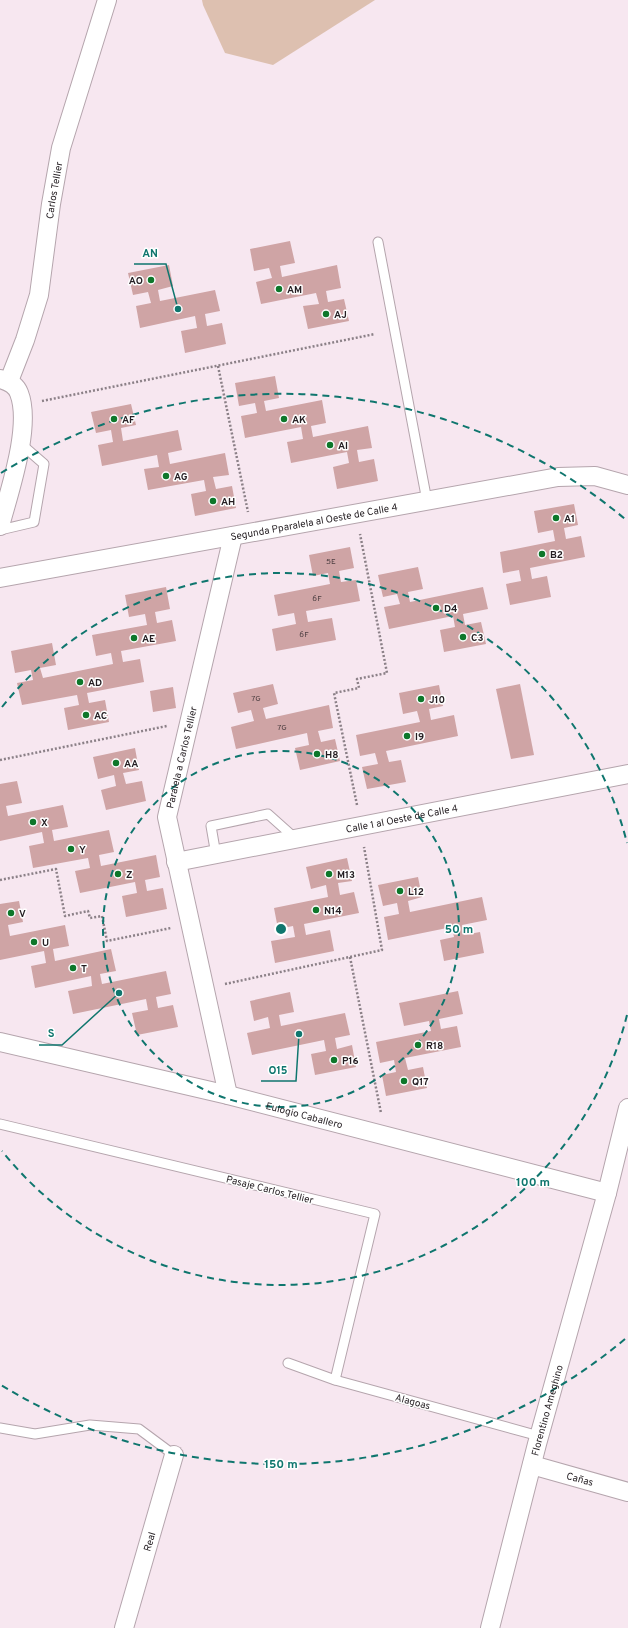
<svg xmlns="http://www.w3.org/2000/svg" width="628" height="1628" viewBox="0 0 628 1628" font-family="Overpass,sans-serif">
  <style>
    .green { fill: #ddc0b0 }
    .building { fill: #cfa4a5 }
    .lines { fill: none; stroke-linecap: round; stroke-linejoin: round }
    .service-casing { stroke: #b5a5ad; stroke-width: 11 }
    .minor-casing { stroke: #b5a5ad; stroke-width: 20 }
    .path { stroke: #8b8087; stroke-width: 2.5; stroke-dasharray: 2 2; stroke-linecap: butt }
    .service { stroke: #fff; stroke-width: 9 }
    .minor { stroke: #fff; stroke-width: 18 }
    .ring { fill: none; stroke: #0f766e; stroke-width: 2; stroke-dasharray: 7 5 }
    .poi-dot { fill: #0d772a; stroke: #fff; stroke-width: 1.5 }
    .labels { text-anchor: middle; stroke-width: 3; stroke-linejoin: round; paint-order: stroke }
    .number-label { font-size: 8px; fill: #4f4043 }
    .street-label { font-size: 10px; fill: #241e22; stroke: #fff }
    .poi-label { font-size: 10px; font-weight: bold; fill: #241e22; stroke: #fff; text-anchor: start }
    .centre { fill: #0f766e; stroke: #fff; stroke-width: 2 }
    .ring-label { font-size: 12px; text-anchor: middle; font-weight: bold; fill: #0f766e; stroke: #fff; stroke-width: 3; stroke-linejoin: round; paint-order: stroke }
    .leader { fill: none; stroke: #0f766e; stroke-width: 1.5 }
    .callout-dot { fill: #0f766e; stroke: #fff; stroke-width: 1.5 }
    .callout-label { font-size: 11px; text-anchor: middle; font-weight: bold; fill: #0f766e; stroke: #fff; stroke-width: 3; stroke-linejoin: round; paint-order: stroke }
  </style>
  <rect width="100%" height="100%" fill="#f7e7f0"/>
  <polygon class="green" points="202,0 375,0 273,65 225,53 203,5"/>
  <g class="building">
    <polygon points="290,241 295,263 280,266 282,277 337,265 341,288 326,291 328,302 344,299 349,321 308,329 303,306 319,304 316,293 261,304 256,282 272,278 269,268 254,271 250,249"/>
    <polygon points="169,265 173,286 158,290 160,301 215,290 220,311 205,314 207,326 222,323 226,344 185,353 181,331 197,328 195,316 140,328 136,306 151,303 148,292 133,295 128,273"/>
    <polygon points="275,376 279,398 264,401 266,411 322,400 326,423 311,426 313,437 368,426 372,448 357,450 359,462 374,459 378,481 337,489 333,467 349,463 347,452 291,463 287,442 303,439 301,427 245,438 241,416 257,413 255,403 239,406 235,383"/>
    <polygon points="131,404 136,425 121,428 123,441 178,430 182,450 168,453 170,464 225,453 229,475 213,477 216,489 232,486 236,508 195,516 191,494 206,491 204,480 148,490 144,469 159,467 157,455 102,466 98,445 113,442 111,430 96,433 91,412"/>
    <polygon points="574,504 578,525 564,528 566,539 581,536 585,557 530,568 532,579 547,576 551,597 510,605 506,584 521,581 519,570 503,573 500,552 555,541 553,530 538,533 534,511"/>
    <polygon points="350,547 354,568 339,571 341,582 356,580 360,601 306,611 308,622 332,618 336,640 276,651 272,629 296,624 294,613 278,616 274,595 330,584 328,573 313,576 309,555"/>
    <polygon points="418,567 423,589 408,592 410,602 483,587 488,609 463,614 465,625 481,622 486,644 444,652 440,630 455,627 453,616 389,629 384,607 400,604 397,594 383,597 378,575"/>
    <polygon points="166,587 170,609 155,612 157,623 172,620 176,641 121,651 123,662 140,659 144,682 87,693 89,703 105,700 109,722 68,730 64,708 79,705 77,695 22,705 17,683 33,680 31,670 15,673 11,651 52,643 56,665 40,668 43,678 113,664 111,653 96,656 92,635 147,625 145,614 129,617 125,595"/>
    <polygon points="273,684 278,704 263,708 266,719 329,705 333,728 318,731 321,742 335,739 340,761 300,770 295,748 309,745 307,733 236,749 231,727 254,721 251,710 238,713 233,693"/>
    <polygon points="520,684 534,755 511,759 496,689"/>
    <polygon points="439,685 443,706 429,709 431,720 454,715 458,736 386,751 389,762 401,760 406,782 367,789 362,767 378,764 375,753 360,756 356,735 420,722 417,711 403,714 399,693"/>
    <polygon points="173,687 176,708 153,712 150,691"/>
    <polygon points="135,748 139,770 123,773 126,784 142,781 146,801 106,810 101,790 116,786 114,775 98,779 93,757"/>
    <polygon points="17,781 22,803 6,806 8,816 63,805 68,827 52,830 54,841 109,830 114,852 99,855 101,866 156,855 160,877 145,880 147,891 163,888 167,909 126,917 122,896 137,893 135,882 80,893 75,871 90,868 88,858 33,868 29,846 44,843 42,832 0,841 0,784"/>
    <polygon points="347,858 352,881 338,883 340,895 354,892 359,913 304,924 306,935 330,930 334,951 275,963 271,941 295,937 293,926 278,929 274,908 328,897 326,885 311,889 306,867"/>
    <polygon points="418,877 422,897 408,901 410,912 482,897 487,920 462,925 464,935 480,932 484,953 444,961 440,940 454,937 452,927 388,940 384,917 399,914 397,903 383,906 378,885"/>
    <polygon points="19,901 23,922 8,925 10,936 65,925 69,946 53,949 55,961 111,949 116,971 100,974 102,984 166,971 171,994 156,997 158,1008 173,1005 178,1027 137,1035 132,1013 148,1010 146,999 73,1014 68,991 92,986 91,976 35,988 31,966 46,963 44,951 0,960 0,904"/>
    <polygon points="458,991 463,1014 439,1019 441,1029 457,1026 461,1047 405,1058 408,1070 423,1067 427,1088 386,1096 382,1075 396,1072 394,1060 380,1063 376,1042 431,1031 429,1021 404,1026 399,1003"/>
    <polygon points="290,992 294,1012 279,1015 281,1026 345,1013 350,1035 335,1038 337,1049 352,1045 356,1067 315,1075 311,1054 326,1051 324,1040 252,1055 247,1033 270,1028 268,1017 254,1021 250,1001"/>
  </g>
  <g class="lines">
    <defs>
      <g id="service">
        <polyline points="378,242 427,501"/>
        <polyline points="0,530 34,522 44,464 21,444"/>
        <polyline points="216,855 211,826 268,814 296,839"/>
        <polyline points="0,1124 375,1214 335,1380"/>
        <polyline points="288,1363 335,1380 539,1436"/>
        <polyline points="0,1428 35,1434 90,1425 139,1429 174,1455"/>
      </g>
      <g id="minor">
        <path d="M0 379C8 381 16 385 19 393 32 426 9 492 0 526"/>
        <path id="s1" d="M9 381 25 340 39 295 51 204 61 148 107 0"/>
        <path id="s2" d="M0 578 558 477 595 476 628 485"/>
        <path id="s3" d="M176 862 628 774"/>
        <path id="s4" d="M0 1042 228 1095 607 1193"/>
        <path id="s5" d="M228 1095 167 817 233 536"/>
        <path id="s6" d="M532 1465 628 1492"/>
        <path id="s7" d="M124 1628 174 1455"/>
        <path id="s8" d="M490 1628 537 1444 607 1193 628 1108"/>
      </g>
    </defs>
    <use href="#service" class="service-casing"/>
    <use href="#minor" class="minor-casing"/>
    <g class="path">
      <polyline points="218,366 248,512"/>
      <polyline points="42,401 375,334"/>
      <polyline points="0,760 167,726"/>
      <polyline points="357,805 334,693 359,688 357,679 387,673 360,534"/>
      <polyline points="0,880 56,869 65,916 88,911 90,918 102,916 107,941 171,928"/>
      <polyline points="350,957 381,1113"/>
      <polyline points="225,984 382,950 364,847"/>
    </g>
    <use href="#service" class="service"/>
    <use href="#minor" class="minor"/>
  </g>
  <g class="ring">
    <circle cx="281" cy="929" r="178"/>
    <path d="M627 1015A357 357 0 0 1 2 1151M2 707A357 357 0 0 1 627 843"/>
    <path d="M625 1339A535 535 0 0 1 1 1385M1 473A535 535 0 0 1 625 519"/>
  </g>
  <g class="poi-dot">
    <circle cx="151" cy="280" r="4"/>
    <circle cx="279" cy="289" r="4"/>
    <circle cx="326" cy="314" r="4"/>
    <circle cx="114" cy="419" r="4"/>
    <circle cx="284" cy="419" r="4"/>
    <circle cx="330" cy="445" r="4"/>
    <circle cx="166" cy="476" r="4"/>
    <circle cx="213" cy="501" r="4"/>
    <circle cx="556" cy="518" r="4"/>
    <circle cx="542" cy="554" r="4"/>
    <circle cx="436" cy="608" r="4"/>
    <circle cx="463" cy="637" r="4"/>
    <circle cx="134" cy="638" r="4"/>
    <circle cx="80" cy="682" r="4"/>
    <circle cx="421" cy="699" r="4"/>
    <circle cx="86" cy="715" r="4"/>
    <circle cx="407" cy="736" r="4"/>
    <circle cx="317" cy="754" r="4"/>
    <circle cx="116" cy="763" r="4"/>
    <circle cx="33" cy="822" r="4"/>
    <circle cx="71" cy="849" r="4"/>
    <circle cx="118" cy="874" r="4"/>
    <circle cx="329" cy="874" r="4"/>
    <circle cx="400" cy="891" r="4"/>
    <circle cx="316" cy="910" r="4"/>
    <circle cx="11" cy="913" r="4"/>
    <circle cx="34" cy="942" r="4"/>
    <circle cx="73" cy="968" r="4"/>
    <circle cx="418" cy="1045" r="4"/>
    <circle cx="334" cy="1060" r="4"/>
    <circle cx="404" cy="1081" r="4"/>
  </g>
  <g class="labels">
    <g class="number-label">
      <text x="331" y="564">5E</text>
      <text x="317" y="601">6F</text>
      <text x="304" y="637">6F</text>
      <text x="256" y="701">7G</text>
      <text x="282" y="730">7G</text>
    </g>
    <g class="street-label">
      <text dy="4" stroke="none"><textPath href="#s1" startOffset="197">Carlos Tellier</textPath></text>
      <text dy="4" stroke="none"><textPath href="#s2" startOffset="319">Segunda Pparalela al Oeste de Calle 4</textPath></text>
      <text dy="4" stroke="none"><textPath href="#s5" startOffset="346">Paralela a Carlos Tellier</textPath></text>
      <text dy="4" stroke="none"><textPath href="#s3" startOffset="230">Calle 1 al Oeste de Calle 4</textPath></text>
      <text dy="4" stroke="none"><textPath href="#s4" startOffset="313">Eulogio Caballero</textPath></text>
      <text transform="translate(270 1189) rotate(14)" y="4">Pasaje Carlos Tellier</text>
      <text transform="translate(413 1401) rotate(15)" y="4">Alagoas</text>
      <text dy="4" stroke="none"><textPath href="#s8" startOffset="225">Florentino Ameghino</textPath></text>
      <text dy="4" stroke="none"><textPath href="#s6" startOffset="50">Cañas</textPath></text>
      <text dy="4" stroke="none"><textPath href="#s7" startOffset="90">Real</textPath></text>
    </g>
    <g class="poi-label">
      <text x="143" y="284" text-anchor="end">AO</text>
      <text x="287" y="293">AM</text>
      <text x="334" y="318">AJ</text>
      <text x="122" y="423">AF</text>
      <text x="292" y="423">AK</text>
      <text x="338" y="449">AI</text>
      <text x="174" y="480">AG</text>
      <text x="221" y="505">AH</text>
      <text x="564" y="522">A1</text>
      <text x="550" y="558">B2</text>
      <text x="444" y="612">D4</text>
      <text x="471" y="641">C3</text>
      <text x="142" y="642">AE</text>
      <text x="88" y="686">AD</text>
      <text x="429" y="703">J10</text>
      <text x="94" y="719">AC</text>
      <text x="415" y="740">I9</text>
      <text x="325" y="758">H8</text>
      <text x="124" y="767">AA</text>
      <text x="41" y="826">X</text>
      <text x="79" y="853">Y</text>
      <text x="126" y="878">Z</text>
      <text x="337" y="878">M13</text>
      <text x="408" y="895">L12</text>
      <text x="324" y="914">N14</text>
      <text x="19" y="917">V</text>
      <text x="42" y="946">U</text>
      <text x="81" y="972">T</text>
      <text x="426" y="1049">R18</text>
      <text x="342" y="1064">P16</text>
      <text x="412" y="1085">Q17</text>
    </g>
  </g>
  <circle cx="281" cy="929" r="6" class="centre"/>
  <g class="ring-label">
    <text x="459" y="933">50 m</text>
    <text x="533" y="1186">100 m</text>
    <text x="281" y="1468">150 m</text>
  </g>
  <path class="leader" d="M178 309L166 264H134M119 993L62 1045H39M299 1034L296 1081H261"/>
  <g class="callout-dot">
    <circle cx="178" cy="309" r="4"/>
    <circle cx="119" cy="993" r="4"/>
    <circle cx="299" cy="1034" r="4"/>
  </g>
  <g class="callout-label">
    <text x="150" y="257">AN</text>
    <text x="51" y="1037">S</text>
    <text x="278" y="1074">O15</text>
  </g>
</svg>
